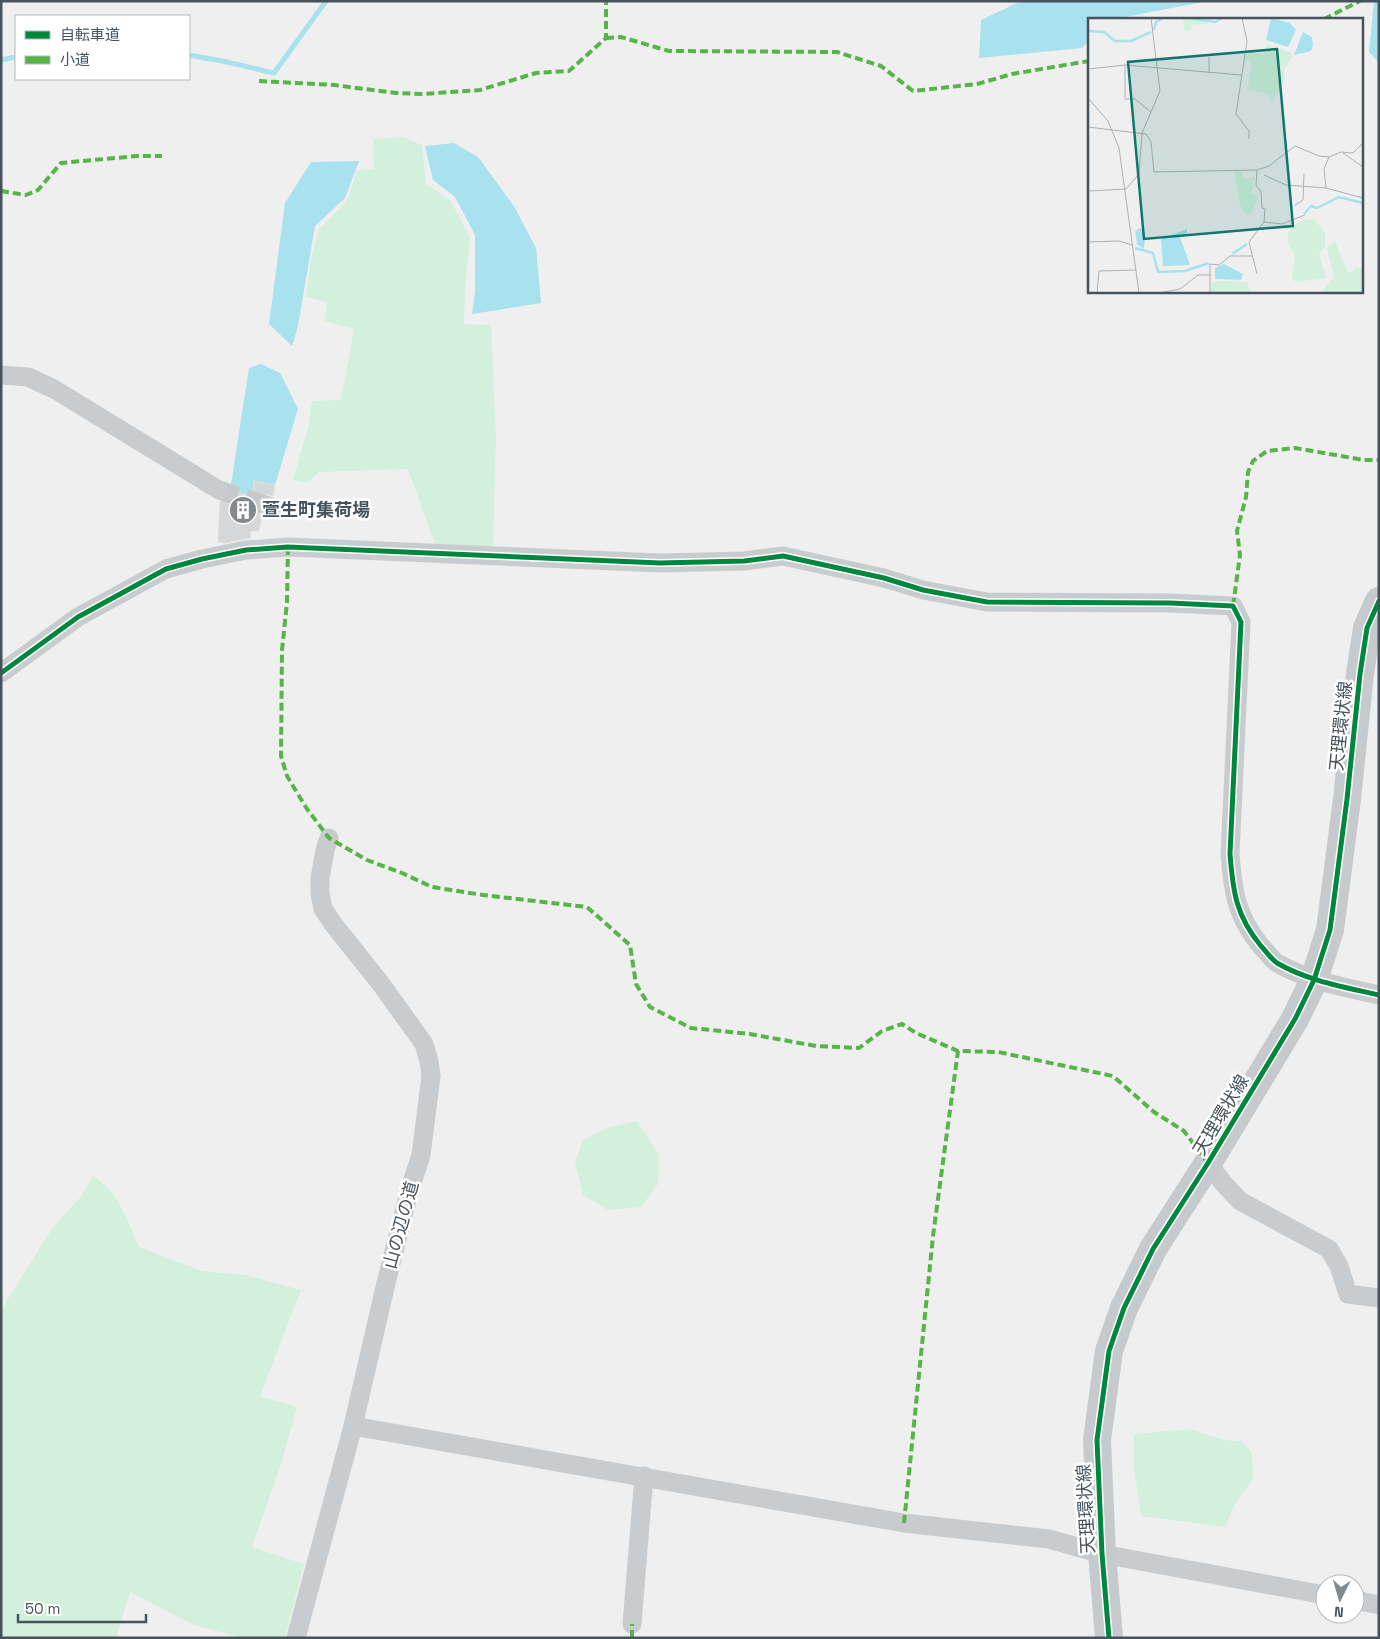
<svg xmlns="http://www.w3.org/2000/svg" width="1380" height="1639" viewBox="0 0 1380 1639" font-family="'Space Grotesk','Noto Sans JP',sans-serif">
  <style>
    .green { fill: #d3f0dc }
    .water { fill: #a7e2ee }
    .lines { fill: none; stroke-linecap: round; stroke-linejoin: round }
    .stream { stroke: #a7e2ee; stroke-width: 5 }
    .building { fill: #d6d7d8; stroke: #e1e1e2 }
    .minor-tunnel { stroke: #c6c8ca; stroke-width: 19; stroke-dasharray: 19 9; stroke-linecap: butt }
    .minor { stroke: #c9ccce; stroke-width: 19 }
    .primary { stroke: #c6cacc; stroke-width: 28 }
    .quiet { stroke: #57b448; stroke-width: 4; stroke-dasharray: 8 4; stroke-linecap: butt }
    .cycleway-casing { stroke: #fff; stroke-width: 8 }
    .cycleway { stroke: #00873e; stroke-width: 5 }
    .labels { text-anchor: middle; stroke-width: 5; stroke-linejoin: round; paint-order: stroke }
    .poi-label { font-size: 18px; font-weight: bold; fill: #46535c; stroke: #fff; text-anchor: start }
    .street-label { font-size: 18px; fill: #46535c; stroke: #fff }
    .inset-river { fill: none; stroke: #a7e2ee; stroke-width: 2.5 }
    .inset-road { fill: none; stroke: #acb1b4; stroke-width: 1 }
    .view { fill: #0f766e; fill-opacity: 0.15; stroke: #0f766e; stroke-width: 2.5 }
    .inset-edge { fill: none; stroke: #46535c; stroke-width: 2.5 }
  </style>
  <rect width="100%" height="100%" fill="#f0efef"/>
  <g class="green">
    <polygon points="403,137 422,145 426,184 450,200 470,237 465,288 464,324 491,325 496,438 493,547 435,544 408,469 320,472 306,483 293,480 308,428 312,401 341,400 354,329 325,321 327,302 306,297 311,259 319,229 347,201 357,170 374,169 373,139"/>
    <polygon points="637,1121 659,1155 658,1184 641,1207 608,1210 583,1195 575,1162 583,1140 607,1128"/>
    <path d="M93 1177C116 1186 130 1226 139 1247L202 1271 245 1275 301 1290 260 1396 297 1407 281 1464 252 1547 304 1564 285 1638H244L194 1625 130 1592 116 1638H1V1310L53 1227 79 1199Z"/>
    <polygon points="1189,1429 1223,1440 1242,1441 1252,1453 1253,1479 1235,1504 1225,1527 1141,1516 1134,1468 1134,1434"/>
  </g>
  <g class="water">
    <polygon points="1021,1 1208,1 1115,19 1089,19 1089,41 1082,48 979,58 981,20"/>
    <polygon points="1374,1 1379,1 1379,63 1369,52"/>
    <polygon points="454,143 478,157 515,208 536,248 541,303 472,314 475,292 475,235 455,197 433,180 425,146"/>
    <polygon points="359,161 345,198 315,226 298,326 292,346 269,324 285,203 311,162"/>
    <polygon points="261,364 280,373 298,409 275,485 254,481 252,496 230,491 249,368"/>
  </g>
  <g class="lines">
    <g class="stream">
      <polyline points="189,55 227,62 274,73 326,1"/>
      <polyline points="1,60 16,57"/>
    </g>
  </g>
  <polygon class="building" points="254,481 275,485 273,496 264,494 259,496 256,501 255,507 257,511 262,516 259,531 251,531 250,538 225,543 218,542 220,502 228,496 230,491 252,496"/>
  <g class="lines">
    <polyline class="minor-tunnel" points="219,490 266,505"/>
    <g class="minor">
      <polyline points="1,375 28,377 54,389 219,490"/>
      <polyline points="266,505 273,508"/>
      <path d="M1 673 78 617 166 569 202 559 246 550 288 547 660 563 744 561 783 556 884 578 923 590 987 602 1170 603 1233 606 1241 622 1230 854C1233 892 1236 916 1261 946 1266 951 1271 959 1277 963 1308 981 1344 987 1379 995"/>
      <polyline points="1208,1163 1224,1184 1240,1201 1329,1249 1339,1266 1348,1294 1379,1298"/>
      <polyline points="353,1426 904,1523 1049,1539 1102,1554 1325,1595"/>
      <polyline points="1355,1600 1379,1605"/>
      <polyline points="632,1624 644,1476"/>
      <polyline points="296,1638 353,1426 386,1283 409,1192 421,1155 431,1076 429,1061 424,1044 381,984 334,925 323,909 320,894 320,878 325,850 329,838"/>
    </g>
    <polyline class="primary" points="1109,1638 1102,1554 1097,1440 1109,1351 1124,1308 1153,1249 1208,1163 1295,1019 1314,980 1330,930 1347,799 1360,674 1367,628 1379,601"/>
    <g class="quiet">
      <polyline points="1324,19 1360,1"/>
      <polyline points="606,38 621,37 669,51 837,52 881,66 913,91 977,84 1012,74 1089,61"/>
      <polyline points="259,81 334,85 396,93 422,94 480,90 536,73 569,71 606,38 606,1"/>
      <polyline points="1,191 26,195 38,190 61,163 137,156 162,156"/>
      <polyline points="288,547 287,602 282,650 281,756 287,776 307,809 329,838 367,860 402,873 432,887 483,895 587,907 630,945 636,984 650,1007 691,1028 750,1034 816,1046 859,1048 882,1031 902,1024 916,1033 958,1051 998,1052 1113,1076 1154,1112 1184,1131 1208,1163"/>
      <polyline points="1233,606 1240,555 1237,531 1246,497 1248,472 1253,461 1267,451 1295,448 1364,460 1379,460"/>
      <polyline points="904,1523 933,1236 958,1051"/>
      <polyline points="632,1638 632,1624"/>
    </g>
    <defs>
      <g id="cycleway">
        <path d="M1 673 78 617 166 569 202 559 246 550 288 547 660 563 744 561 783 556 884 578 923 590 987 602 1170 603 1233 606 1241 622 1230 854C1233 892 1236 916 1261 946 1266 951 1271 959 1277 963 1308 981 1344 987 1379 995"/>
        <polyline points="1109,1638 1102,1554 1097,1440 1109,1351 1124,1308 1153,1249 1208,1163 1295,1019 1314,980 1330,930 1347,799 1360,674 1367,628 1379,601"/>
      </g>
    </defs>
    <use href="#cycleway" class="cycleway-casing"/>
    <use href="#cycleway" class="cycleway"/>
  </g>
  <defs>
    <symbol id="building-disc" viewBox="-11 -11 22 22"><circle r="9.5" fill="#828a8f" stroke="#fff"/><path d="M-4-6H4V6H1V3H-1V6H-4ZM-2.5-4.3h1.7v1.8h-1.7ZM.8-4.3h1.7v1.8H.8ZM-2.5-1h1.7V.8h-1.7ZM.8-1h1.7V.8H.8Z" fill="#fff"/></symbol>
  </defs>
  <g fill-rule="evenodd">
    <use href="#building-disc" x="227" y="494" width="32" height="32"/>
  </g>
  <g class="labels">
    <g class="poi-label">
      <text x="262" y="516">萱生町集荷場</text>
    </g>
    <g class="street-label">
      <text transform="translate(1341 726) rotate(-84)" y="6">天理環状線</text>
      <text transform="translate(1221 1115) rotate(-59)" y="6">天理環状線</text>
      <text transform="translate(401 1225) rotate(-75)" y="6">山の辺の道</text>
      <text transform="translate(1086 1509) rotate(-93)" y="6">天理環状線</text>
    </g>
  </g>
  <g transform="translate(1088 18)">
    <rect width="275" height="275" fill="#f0efef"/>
    <path d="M95 1 119 3 120 6 103 7 104 12 96 13ZM178 27 204 35V39L196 52 197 62 184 82 178 75 160 72 163 44 157 42 159 33 176 37ZM146 153H153L156 161 167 159 163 175 169 179V183L163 196H158L152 187ZM219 201 227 202 237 215V229L231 235 238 260 208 264 204 260 207 238 200 226V215L210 204ZM247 223 259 253 263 255 268 249 275 251V275H233L246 259 239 230ZM132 263 159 264 162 275H122L124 265Z" fill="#d3f0dc"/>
    <path d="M183 0 202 5 208 12 200 29 178 22ZM215 14 224 19 225 27 223 33 206 37ZM52 210 57 215 56 231 49 226 47 213ZM99 211V215L92 219 102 247 75 248 73 221ZM136 246 155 256 153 262 127 261V250Z" fill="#a7e2ee"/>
    <path class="inset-river" d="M102 0 127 4 134 0M66 12 68 4 75 0M0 13 16 14 27 23H43L63 14M216 196 223 188 229 190 251 179 275 185M47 230 65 235 70 254 97 253 121 245M144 236 159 226"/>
    <path class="inset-road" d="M154 0 159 23 148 96 161 113V121M121 39V55M37 47V81H47L63 94M0 51 37 47 153 57M0 80 20 103 31 130 51 275M0 109 58 116 63 124 66 154 169 152 181 148 207 128 231 138 241 139 253 134 265 135 275 125M255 135 275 149M169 152 168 167 173 174 174 190 177 191 176 204 161 224 169 256M176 157 198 167 238 170 275 180M238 170 236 151 241 139M38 171 51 156 54 115 72 73 63 0M0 173 38 171M207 187 215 182 216 156M176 204 194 206 217 197M0 224 31 223 44 227M9 275 11 253 48 252M71 275 92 271 110 257H123M122 275V246L131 247 142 238H164"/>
    <path class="view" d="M189 31 205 208 56 221 40 44Z"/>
    <rect width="275" height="275" class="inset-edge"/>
  </g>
  <rect width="1380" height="1639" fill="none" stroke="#46535c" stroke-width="5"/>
  <rect x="15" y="15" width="175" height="65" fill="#ffffff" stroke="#b5babe"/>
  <rect x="25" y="31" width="25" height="8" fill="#00873e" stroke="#b5babe"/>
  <text x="60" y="40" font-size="15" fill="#46535c">自転車道</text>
  <rect x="25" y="56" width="25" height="8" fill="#57b448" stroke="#b5babe"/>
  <text x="60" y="65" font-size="15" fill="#46535c">小道</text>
  <g transform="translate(1340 1599) rotate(185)"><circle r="24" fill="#ffffff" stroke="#b5babe"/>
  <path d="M0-4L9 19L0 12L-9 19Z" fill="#828a8f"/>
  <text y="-8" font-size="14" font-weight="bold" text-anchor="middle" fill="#46535c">N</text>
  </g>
  <path d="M18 1614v8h128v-8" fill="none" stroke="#46535c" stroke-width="2.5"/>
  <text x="25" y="1614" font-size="15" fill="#46535c" stroke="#ffffff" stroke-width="4" paint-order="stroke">50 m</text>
</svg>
